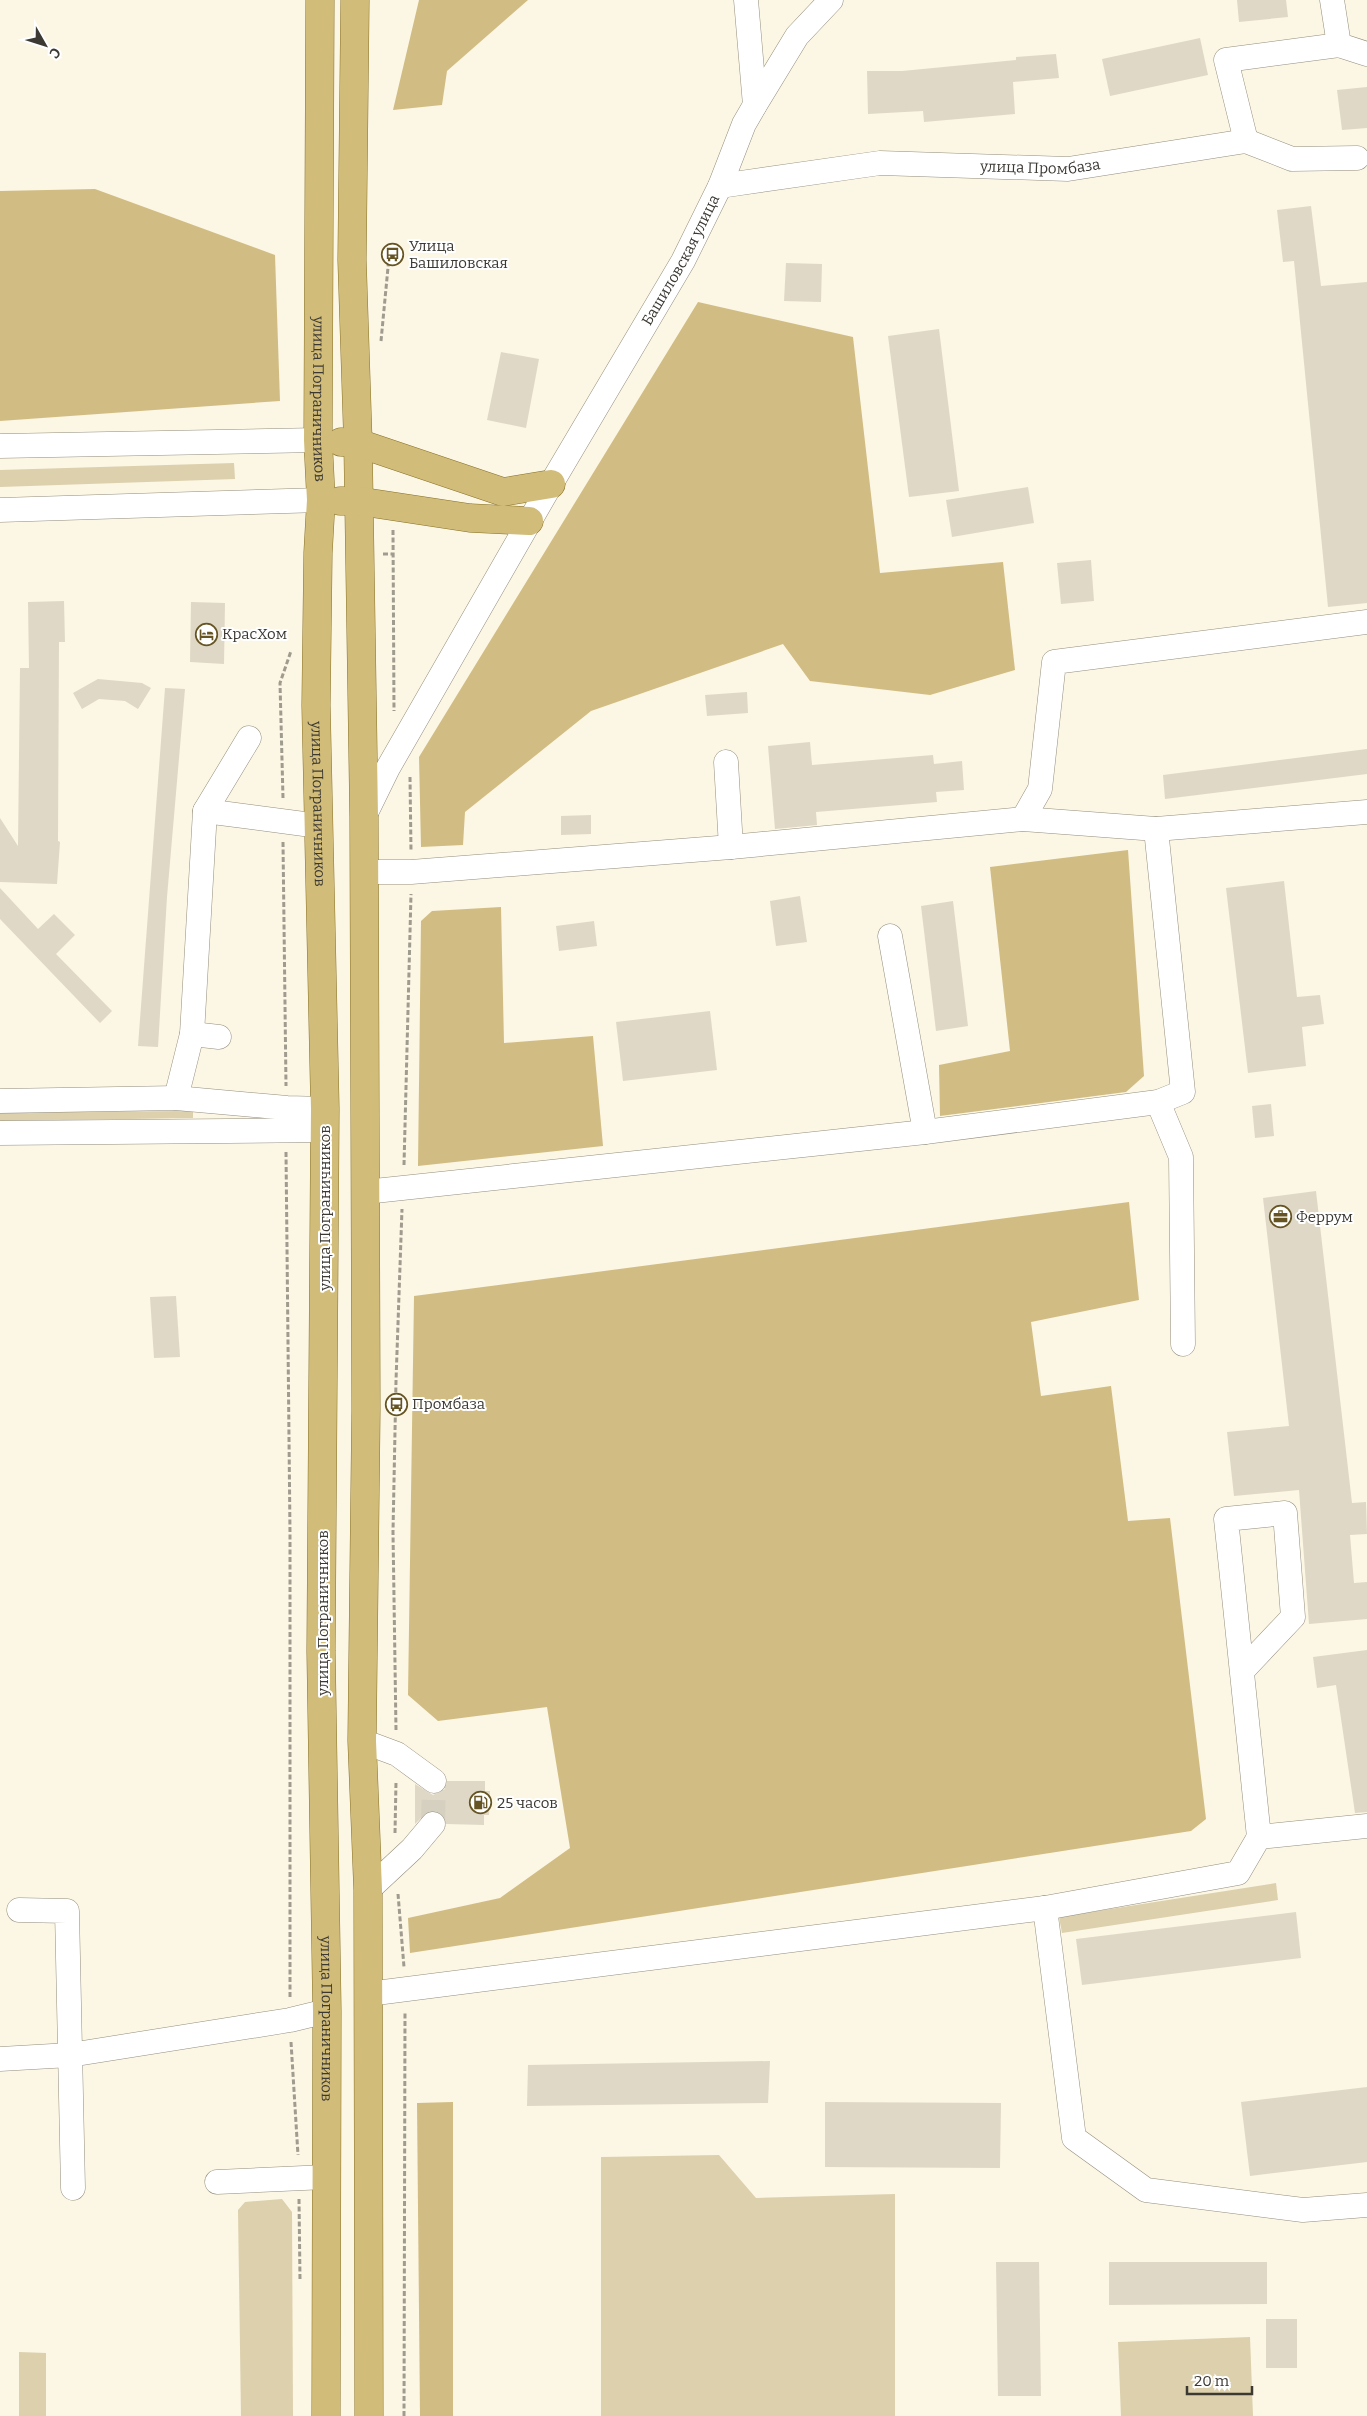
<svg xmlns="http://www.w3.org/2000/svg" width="1367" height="2416" viewBox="0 0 1367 2416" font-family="Bitter,serif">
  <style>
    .green { fill: #dcd0ad }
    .forest { fill: #d1bd83 }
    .building { fill: #dfd8c7 }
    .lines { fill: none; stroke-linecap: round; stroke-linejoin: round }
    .minor-tunnel { stroke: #d6d0c1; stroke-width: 24; stroke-dasharray: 24 12; stroke-linecap: butt }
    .minor-casing { stroke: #948e7e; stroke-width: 25 }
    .major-casing { stroke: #897227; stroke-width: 29 }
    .path { stroke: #9f9b8e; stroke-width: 3; stroke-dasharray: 5 2.5; stroke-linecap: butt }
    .minor { stroke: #fff; stroke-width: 24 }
    .major { stroke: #d1bc79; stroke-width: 28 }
    .labels { text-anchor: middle; stroke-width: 4; stroke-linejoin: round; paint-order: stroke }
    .street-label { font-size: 15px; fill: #3c3933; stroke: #fff }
    .poi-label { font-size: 15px; fill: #3c3933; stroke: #fff; text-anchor: start }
  </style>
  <rect width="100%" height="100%" fill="#fcf6e4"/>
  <g class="green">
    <polygon points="234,463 235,479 0,487 0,470"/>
    <polygon points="193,1111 193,1118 0,1121 0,1112"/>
    <polygon points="1276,1883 1278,1900 1062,1933 1059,1917"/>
    <polygon points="719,2155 756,2198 895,2194 895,2416 601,2416 601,2157"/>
    <polygon points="282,2199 292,2212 293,2416 241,2416 238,2210 245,2202"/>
    <polygon points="1250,2337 1253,2416 1121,2416 1118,2342"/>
    <polygon points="19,2352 46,2353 46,2416 19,2416"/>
  </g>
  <g class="forest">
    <polygon points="419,0 528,0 447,71 442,105 393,110"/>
    <polygon points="95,189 275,255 280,401 0,421 0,191"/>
    <polygon points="698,302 853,337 880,573 1003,562 1015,670 930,695 810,681 783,644 591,711 465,812 463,845 421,847 419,757"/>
    <polygon points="1128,850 1144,1076 1126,1092 940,1116 939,1065 1010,1051 990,867"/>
    <polygon points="501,907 504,1043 593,1036 603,1146 418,1166 421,921 432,911"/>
    <polygon points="1129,1202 1139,1300 1031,1322 1041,1396 1111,1386 1128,1521 1170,1518 1206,1819 1191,1831 410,1953 408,1918 500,1898 570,1848 547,1707 438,1721 408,1695 414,1296"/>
    <polygon points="453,2102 453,2416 420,2416 417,2103"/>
  </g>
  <g class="building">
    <polygon points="1237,0 1286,0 1288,17 1239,22"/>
    <polygon points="1200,38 1208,75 1110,96 1102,59"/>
    <polygon points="1056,54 1059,78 1013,82 1015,114 924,122 923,111 868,114 867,71 902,71 1016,60 1016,57"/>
    <polygon points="1367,87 1367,128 1342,130 1337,90"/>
    <polygon points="1311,206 1321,286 1367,282 1367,603 1328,607 1294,261 1283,262 1277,210"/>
    <polygon points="786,263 822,264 821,302 784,301"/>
    <polygon points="939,329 959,491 909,497 888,336"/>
    <polygon points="501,352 539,359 526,428 487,420"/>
    <polygon points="1028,487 1034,523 952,537 946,500"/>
    <polygon points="1091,560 1094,601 1061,604 1057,563"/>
    <polygon points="64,601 65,642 59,642 58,841 60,842 57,884 0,882 0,818 18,846 20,668 29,668 28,602"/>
    <polygon points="191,602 225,603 224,664 190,662"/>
    <polygon points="98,679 142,683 151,688 138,709 125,701 99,699 82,709 73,693"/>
    <polygon points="165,688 185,689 167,897 158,1047 138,1046"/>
    <polygon points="747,692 748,713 707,716 705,695"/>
    <polygon points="810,742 812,765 933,755 934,764 962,761 964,790 936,792 937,802 816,812 817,825 775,829 768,746"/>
    <polygon points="1367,749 1367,774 1165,799 1163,775"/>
    <polygon points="591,815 591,834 561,835 561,816"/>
    <polygon points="1284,881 1297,997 1320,995 1324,1024 1302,1027 1306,1066 1248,1073 1226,888"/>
    <polygon points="0,888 38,929 54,914 75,935 56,954 112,1011 100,1023 0,919"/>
    <polygon points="800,896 807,942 776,946 770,901"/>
    <polygon points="953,901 968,1026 936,1031 921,906"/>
    <polygon points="594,921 597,946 559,951 556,926"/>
    <polygon points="710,1011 717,1070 623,1081 616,1022"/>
    <polygon points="1271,1104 1274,1136 1255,1138 1252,1106"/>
    <polygon points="1316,1191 1352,1503 1366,1502 1367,1534 1350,1535 1354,1583 1367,1582 1367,1619 1309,1624 1299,1490 1234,1496 1227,1432 1289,1426 1263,1198"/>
    <polygon points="176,1296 180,1357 154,1358 150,1297"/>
    <polygon points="1367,1650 1367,1812 1355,1813 1336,1685 1317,1688 1313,1657"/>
    <polygon points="447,1781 485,1781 485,1791 490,1791 489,1815 484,1815 484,1825 446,1824 442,1814 435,1810 428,1811 415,1824 415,1784 433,1795 445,1789"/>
    <polygon points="1296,1912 1301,1958 1082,1985 1076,1939"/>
    <polygon points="770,2061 768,2103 527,2106 528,2065"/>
    <polygon points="1367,2087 1367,2162 1250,2176 1241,2102"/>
    <polygon points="825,2102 1001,2103 1000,2168 825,2167"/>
    <polygon points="996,2262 1039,2262 1041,2396 998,2396"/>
    <polygon points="1109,2262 1267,2262 1267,2304 1109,2305"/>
    <rect x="1266" y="2319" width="31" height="49"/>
  </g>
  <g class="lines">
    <polyline class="minor-tunnel" points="433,1824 434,1781"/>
    <defs>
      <g id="minor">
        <polyline points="746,0 755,105"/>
        <polyline points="1332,0 1339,45 1367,54"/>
        <polyline points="1246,141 1226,60 1339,45"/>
        <path id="s1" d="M720 186 880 163 1068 169 1246 141 1292 159 1357 158"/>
        <polyline points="0,446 318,440"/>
        <polyline points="0,510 321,500"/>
        <polyline points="726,762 731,847"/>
        <polyline points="205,811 319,826"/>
        <path id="s2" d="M364 817 388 768 551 484 683 261 720 186 744 124 755 105 797 36 831 0"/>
        <polyline points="1023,819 1040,789 1054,662 1367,622"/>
        <polyline points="1156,829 1367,812"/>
        <polyline points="364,872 411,872 731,847 1023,819 1156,829 1183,1092 1158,1102 925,1132 365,1192"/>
        <polyline points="890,936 925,1132"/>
        <polyline points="192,1034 219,1037"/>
        <polyline points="176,1098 192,1034 205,811 249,738"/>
        <polyline points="0,1101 176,1098 287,1108 325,1109"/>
        <polyline points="1158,1102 1181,1157 1183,1344"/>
        <polyline points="0,1133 325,1130"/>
        <polyline points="1243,1670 1293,1617 1285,1513 1226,1519 1259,1837"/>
        <polyline points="362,1741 397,1754 434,1781"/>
        <polyline points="368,1890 412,1849 433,1824"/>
        <polyline points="1045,1908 1074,2138 1146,2190 1303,2210 1367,2205"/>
        <polyline points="19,1910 67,1911 73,2188"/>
        <polyline points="368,1994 1045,1908 1238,1873 1259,1837 1367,1826"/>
        <polyline points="0,2059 70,2055 290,2020 327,2011"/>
        <polyline points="217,2182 326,2177"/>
      </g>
      <g id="major">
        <path id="s3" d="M320 0 318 440 321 500 318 553 316 705 325 1109 321 1651 327 2011 326 2416"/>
        <polyline points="355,0 352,260 358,443 364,817 366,1409 362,1741 368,1890 369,2416"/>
        <polyline points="341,442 358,443 503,492 551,484"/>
        <polyline points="340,501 358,501 470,518 529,521"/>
      </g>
    </defs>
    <use href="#minor" class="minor-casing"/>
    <use href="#major" class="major-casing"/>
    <g class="path">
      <polyline points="381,341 389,257"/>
      <polyline points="393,530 394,711"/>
      <polyline points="383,554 392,554"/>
      <polyline points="410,777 411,851"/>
      <polyline points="283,798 280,683 291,651"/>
      <polyline points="283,842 286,1086"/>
      <polyline points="286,1152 290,1533 290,1998"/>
      <polyline points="404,1165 411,894"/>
      <polyline points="396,1730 393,1532 396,1381 402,1209"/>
      <polyline points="395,1833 396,1782"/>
      <polyline points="398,1894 404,1967"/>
      <polyline points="291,2042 298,2155"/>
      <polyline points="299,2199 300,2280"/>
      <polyline points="404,2416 405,2011"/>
    </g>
    <use href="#minor" class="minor"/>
    <use href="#major" class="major"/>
  </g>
  <defs>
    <symbol id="bus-ring" viewBox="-11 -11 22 22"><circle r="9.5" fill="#fff" stroke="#665523" stroke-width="1.5"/><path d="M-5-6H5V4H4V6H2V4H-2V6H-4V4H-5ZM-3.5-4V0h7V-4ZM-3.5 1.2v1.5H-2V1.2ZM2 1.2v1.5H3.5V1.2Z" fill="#665523"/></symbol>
    <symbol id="hotel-ring" viewBox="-11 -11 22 22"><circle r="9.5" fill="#fff" stroke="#665523" stroke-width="1.5"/><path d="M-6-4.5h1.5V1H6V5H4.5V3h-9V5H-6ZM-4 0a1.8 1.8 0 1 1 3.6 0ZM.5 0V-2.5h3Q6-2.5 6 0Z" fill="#665523"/></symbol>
    <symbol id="office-ring" viewBox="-11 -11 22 22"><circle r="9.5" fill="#fff" stroke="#665523" stroke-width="1.5"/><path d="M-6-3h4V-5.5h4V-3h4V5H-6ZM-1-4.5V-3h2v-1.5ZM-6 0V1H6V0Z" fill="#665523"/></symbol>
    <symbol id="fuel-ring" viewBox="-11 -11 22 22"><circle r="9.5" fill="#fff" stroke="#665523" stroke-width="1.5"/><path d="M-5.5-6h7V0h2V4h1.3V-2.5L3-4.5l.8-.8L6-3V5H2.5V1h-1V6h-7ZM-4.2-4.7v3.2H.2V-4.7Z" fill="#665523"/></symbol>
  </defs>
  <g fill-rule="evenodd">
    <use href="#bus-ring" x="380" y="242" width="25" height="25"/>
    <use href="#hotel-ring" x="194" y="622" width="25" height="25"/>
    <use href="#office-ring" x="1268" y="1204" width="25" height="25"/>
    <use href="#bus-ring" x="384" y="1392" width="25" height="25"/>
    <use href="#fuel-ring" x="468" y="1790" width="25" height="25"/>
  </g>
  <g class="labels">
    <g class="street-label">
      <text dy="5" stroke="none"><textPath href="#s1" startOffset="322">улица Промбаза</textPath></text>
      <text dy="5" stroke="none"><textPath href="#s2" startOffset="641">Башиловская улица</textPath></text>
      <text dy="5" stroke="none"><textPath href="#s3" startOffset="399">улица Пограничников</textPath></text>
      <text dy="5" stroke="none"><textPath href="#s3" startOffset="804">улица Пограничников</textPath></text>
      <text transform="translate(325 1208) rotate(-90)" y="5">улица Пограничников</text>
      <text transform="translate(323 1613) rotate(-90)" y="5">улица Пограничников</text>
      <text dy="5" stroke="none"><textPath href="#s3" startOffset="2019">улица Пограничников</textPath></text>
    </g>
    <g class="poi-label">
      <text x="409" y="251">Улица<tspan x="409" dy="17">Башиловская</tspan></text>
      <text x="222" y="639">КрасХом</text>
      <text x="1296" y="1222">Феррум</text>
      <text x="412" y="1409">Промбаза</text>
      <text x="497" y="1808">25 часов</text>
    </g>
  </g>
  <g transform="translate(45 45) rotate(129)" stroke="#ffffff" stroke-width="4" paint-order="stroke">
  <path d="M0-4L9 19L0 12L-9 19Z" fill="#3c3933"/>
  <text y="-8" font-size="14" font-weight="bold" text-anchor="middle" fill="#3c3933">С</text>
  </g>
  <path d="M1187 2386v8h65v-8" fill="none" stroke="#3c3933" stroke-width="2.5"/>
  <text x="1194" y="2386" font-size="15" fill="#3c3933" stroke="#ffffff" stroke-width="4" paint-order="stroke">20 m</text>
</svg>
